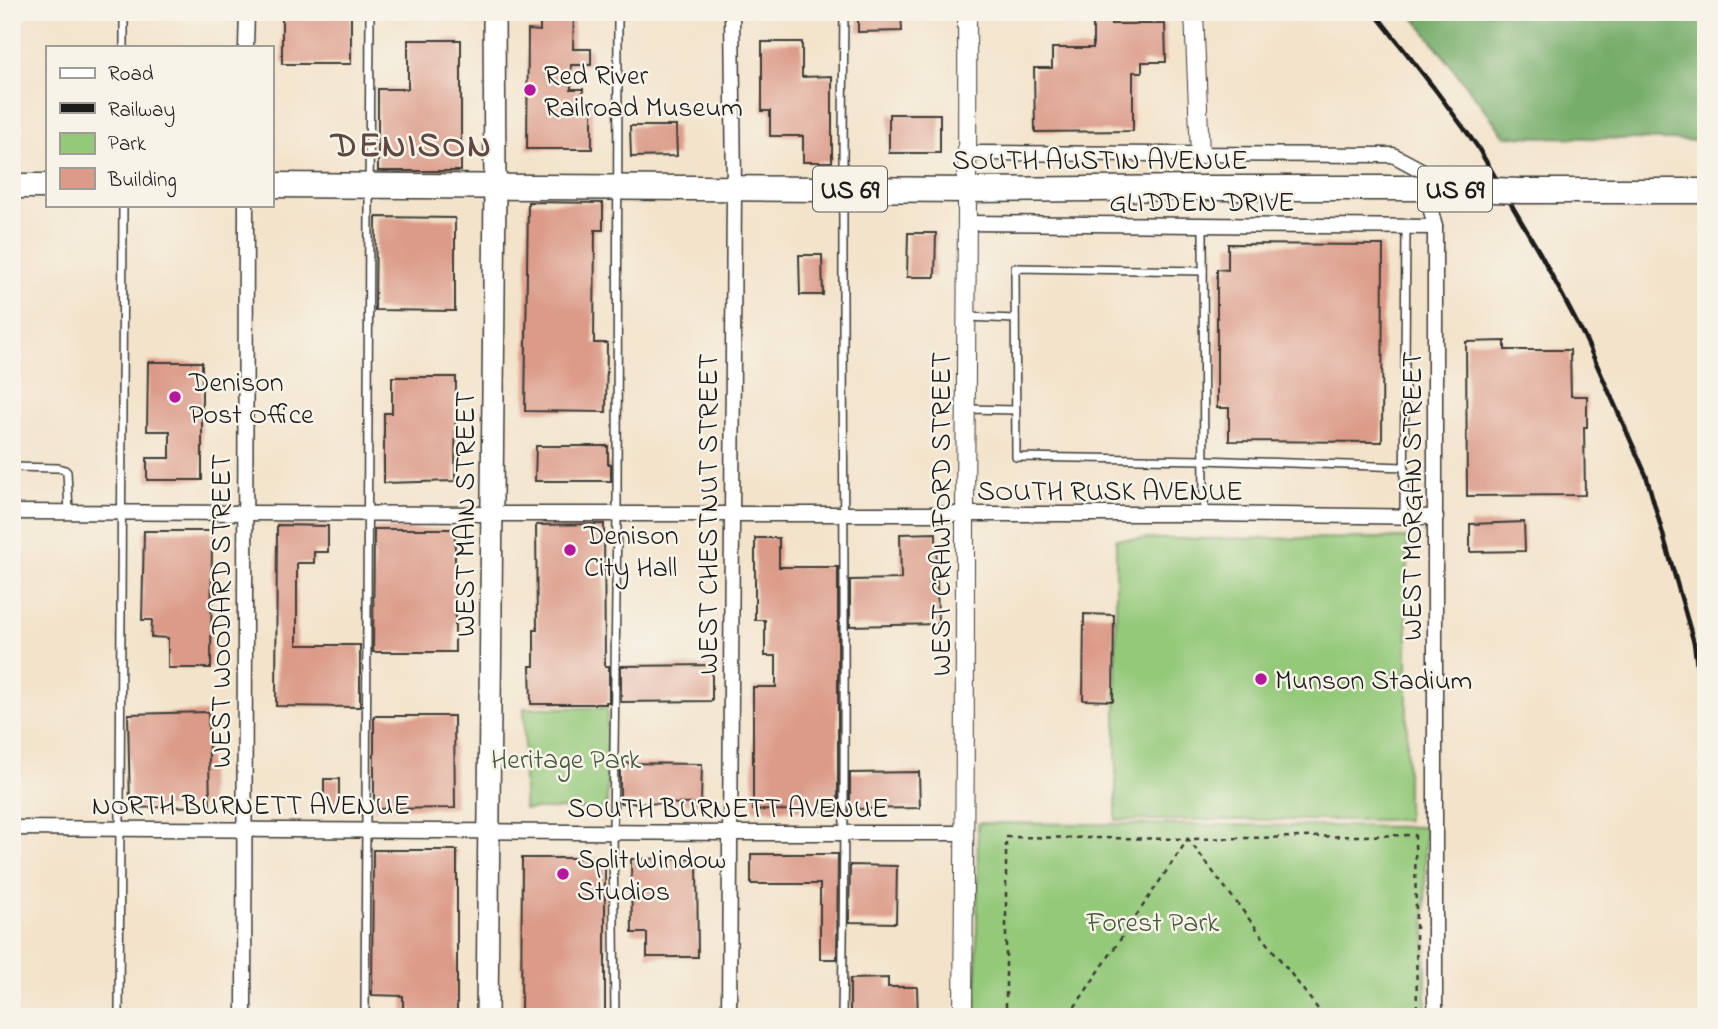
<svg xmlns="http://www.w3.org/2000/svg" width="1718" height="1029" viewBox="0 0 1718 1029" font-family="'Indie Flower',sans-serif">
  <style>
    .green { fill: #94c97a; stroke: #58724b; stroke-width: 2 }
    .forest { fill: #77ad6a; stroke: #4a6443; stroke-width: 2 }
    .building { fill: #dc9b89 }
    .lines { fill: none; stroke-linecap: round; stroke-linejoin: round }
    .service-casing { stroke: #3c3a36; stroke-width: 10 }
    .minor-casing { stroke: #3c3a36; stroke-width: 17 }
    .tertiary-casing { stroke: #3c3a36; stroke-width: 20 }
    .secondary-casing { stroke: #3c3a36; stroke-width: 24 }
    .trunk-casing { stroke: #3c3a36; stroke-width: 27 }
    .path { stroke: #3c3a36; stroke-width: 2.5; stroke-dasharray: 5 5; stroke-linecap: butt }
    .service { stroke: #fff; stroke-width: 7 }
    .minor { stroke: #fff; stroke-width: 14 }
    .tertiary { stroke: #fff; stroke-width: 18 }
    .secondary { stroke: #fff; stroke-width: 21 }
    .trunk { stroke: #fff; stroke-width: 24 }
    .rail { stroke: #1c1c1c; stroke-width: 4.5 }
    .trunk-bridge-casing { stroke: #3c3a36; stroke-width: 27; stroke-linecap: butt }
    .trunk-bridge { stroke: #fff; stroke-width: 24 }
    .poi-dot { fill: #b5179e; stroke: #f7f3e8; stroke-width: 2.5 }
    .labels { text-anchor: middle; stroke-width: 5; stroke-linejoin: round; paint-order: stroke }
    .shield { fill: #f7f3e8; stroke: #5e5c59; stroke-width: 2 }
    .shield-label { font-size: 26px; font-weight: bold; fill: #1c1c1c }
    .poi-label { font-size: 28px; fill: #1c1c1c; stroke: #f7f3e8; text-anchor: start }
    .street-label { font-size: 28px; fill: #1c1c1c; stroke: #f7f3e8 }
    .park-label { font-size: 28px; fill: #46593d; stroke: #f7f3e8 }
    .district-label { font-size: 35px; font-weight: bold; letter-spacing: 2px; fill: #5f4842; stroke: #f7f3e8 }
  </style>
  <rect width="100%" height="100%" fill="#f7f3e8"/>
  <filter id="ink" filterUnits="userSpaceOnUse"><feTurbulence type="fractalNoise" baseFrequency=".0143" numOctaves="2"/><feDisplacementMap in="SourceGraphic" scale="14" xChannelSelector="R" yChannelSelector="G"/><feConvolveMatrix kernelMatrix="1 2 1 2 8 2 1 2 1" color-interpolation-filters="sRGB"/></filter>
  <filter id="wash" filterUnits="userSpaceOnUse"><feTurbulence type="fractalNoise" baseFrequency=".00686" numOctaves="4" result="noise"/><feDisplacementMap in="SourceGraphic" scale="28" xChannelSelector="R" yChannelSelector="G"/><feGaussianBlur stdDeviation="1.57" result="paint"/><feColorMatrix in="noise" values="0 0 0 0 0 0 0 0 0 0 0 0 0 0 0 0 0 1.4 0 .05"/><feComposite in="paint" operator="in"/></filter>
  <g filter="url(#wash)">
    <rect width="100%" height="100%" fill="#f3e3ca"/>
    <g class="green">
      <polygon points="1407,538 1407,820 1116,820 1116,539"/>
      <rect x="524" y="708" width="83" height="101"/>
      <polygon points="978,823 1425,827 1426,1017 976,1017"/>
    </g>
    <polygon class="forest" points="1410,12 1706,12 1706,141 1505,136"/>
    <g id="blocks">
      <g class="building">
        <rect x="282" y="12" width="69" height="52"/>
        <polygon points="540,12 574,12 573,49 591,49 591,65 571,65 571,89 583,89 583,103 592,103 592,149 527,149 528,30 540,31"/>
        <polygon points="858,12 901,12 902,31 858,32"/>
        <polygon points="1093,20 1111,20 1111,24 1165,24 1166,62 1142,62 1142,72 1133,72 1133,131 1035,132 1034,68 1052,68 1052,48 1093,48"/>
        <polygon points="408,40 461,40 461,171 378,171 378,89 408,89"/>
        <polygon points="762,42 802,42 802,77 832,76 832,162 803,162 803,136 770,136 770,111 762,111"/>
        <rect x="889" y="114" width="51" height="39"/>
        <polygon points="630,126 676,126 677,156 631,157"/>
        <polygon points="528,202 603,203 603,230 595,230 594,343 607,343 606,412 525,411"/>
        <polygon points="376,217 455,218 455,311 375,310"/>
        <polygon points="908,233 936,233 935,277 907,277"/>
        <polygon points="1228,244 1383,245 1382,442 1229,441 1229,408 1217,408 1217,269 1228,270"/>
        <polygon points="799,255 822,255 823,295 800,295"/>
        <polygon points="1505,341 1505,350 1570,350 1571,396 1587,396 1587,427 1584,427 1585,495 1467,496 1466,342"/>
        <polygon points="148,362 202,362 202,480 147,480 147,458 170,458 170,431 147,431"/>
        <polygon points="392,377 456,377 455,481 384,483 384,413 392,413"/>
        <polygon points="536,446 608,446 608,464 611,464 611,481 535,481"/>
        <polygon points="1524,522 1525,551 1470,552 1470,524"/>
        <polygon points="604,524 605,666 609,666 609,702 606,702 606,704 531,704 530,666 534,666 534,630 537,630 536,525"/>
        <polygon points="277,525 328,526 328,552 314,552 314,563 297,563 297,645 360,645 360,707 276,706"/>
        <polygon points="374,529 455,529 455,652 373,652"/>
        <polygon points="144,531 212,531 211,668 168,668 168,638 151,637 152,620 142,620"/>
        <polygon points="936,533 938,624 850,626 850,580 901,579 900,534"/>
        <polygon points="755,538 779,538 779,567 838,567 838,811 753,810 753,687 776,687 776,656 765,656 765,620 755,620"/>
        <polygon points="1084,614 1114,615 1113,701 1083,700"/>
        <polygon points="712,665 712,701 621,702 621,666"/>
        <polygon points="208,712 210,806 130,808 128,714"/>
        <polygon points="374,716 454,716 455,808 374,809"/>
        <polygon points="620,763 702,764 701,804 620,803"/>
        <polygon points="919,772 920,808 850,809 850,773"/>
        <rect x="324" y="779" width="15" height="29"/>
        <polygon points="373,850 457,850 457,1017 403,1017 403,996 372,995"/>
        <polygon points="751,854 838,854 837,959 820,959 820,884 751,884"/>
        <polygon points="522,858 605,858 605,1017 521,1017"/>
        <polygon points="697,858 698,957 647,957 647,933 632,933 631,859"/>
        <polygon points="850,865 897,866 896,923 849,922"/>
        <polygon points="888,978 888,987 917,987 918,1017 850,1017 850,979"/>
      </g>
    </g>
  </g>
  <g filter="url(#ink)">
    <use href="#blocks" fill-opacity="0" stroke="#3c3a36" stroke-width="2"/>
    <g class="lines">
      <defs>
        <g id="service">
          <polyline points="124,47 124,12"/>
          <polyline points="1203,225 1204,514"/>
          <polyline points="1203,271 1015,268 1016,457 1203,460 1404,467"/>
          <polyline points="967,317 1015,319"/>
          <polyline points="967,409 1016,410"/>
          <polyline points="12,467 58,468 65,470 67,472 69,512"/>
          <polyline points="1404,516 1406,227"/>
          <polyline points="119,1017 123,205"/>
          <polyline points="365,1017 370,12"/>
          <polyline points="615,1017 613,832 617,514 618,12"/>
          <path d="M842 1017C848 682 840 347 844 12"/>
        </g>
        <g id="minor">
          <polyline points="246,47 247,12"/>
          <polyline points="968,153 1393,155 1421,170 1435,227 1435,1017"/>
          <polyline points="967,223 1435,227"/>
          <polyline points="12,512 491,514 1204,514 1436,517"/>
          <polyline points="12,828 730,833 965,833"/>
          <polyline points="244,1017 246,205"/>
          <polyline points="729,1017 734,188 732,12"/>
        </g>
        <g id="tertiary">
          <polyline points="1194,12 1200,155"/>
          <path d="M963 1017C965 849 965 682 965 514 966 347 968 180 967 12"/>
        </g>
        <polyline id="secondary" points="487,1017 495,187 494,12"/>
        <g id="trunk">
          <polyline points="271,185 969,190 1204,188"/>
          <polyline points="12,186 47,186"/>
        </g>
      </defs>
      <use href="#service" class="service-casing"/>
      <use href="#minor" class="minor-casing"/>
      <use href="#tertiary" class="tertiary-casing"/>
      <use href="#secondary" class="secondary-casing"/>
      <use href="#trunk" class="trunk-casing"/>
      <g class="path">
        <polyline points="1006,1017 1006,837 1188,839 1068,1017"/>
        <polyline points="1324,1017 1188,839 1415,835 1417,1017"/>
      </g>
      <use href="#service" class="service"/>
      <use href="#minor" class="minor"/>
      <use href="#tertiary" class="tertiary"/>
      <use href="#secondary" class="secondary"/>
      <use href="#trunk" class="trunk"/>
      <polyline class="rail" points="1374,12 1434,88 1477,146 1541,255 1585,338 1646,475 1694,643 1706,735"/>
      <defs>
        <polyline id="trunk-bridge" points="1204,188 1447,188 1520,191 1706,191"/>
      </defs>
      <use href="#trunk-bridge" class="trunk-bridge-casing"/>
      <use href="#trunk-bridge" class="trunk-bridge"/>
    </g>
  </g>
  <g class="poi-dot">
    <circle cx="530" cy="90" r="7"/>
    <circle cx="175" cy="397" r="7"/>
    <circle cx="570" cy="550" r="7"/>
    <circle cx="1261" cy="679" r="7"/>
    <circle cx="563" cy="874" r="7"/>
  </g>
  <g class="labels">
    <g class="shield">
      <rect x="813" y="166.5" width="74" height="45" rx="5"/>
      <rect x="1418" y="166.5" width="74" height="45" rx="5"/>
    </g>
    <g class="shield-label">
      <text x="850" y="198">US 69</text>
      <text x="1455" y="198">US 69</text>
    </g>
    <g class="poi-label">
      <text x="544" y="84">Red River<tspan x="544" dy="32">Railroad Museum</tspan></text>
      <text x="189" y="391">Denison<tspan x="189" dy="32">Post Office</tspan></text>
      <text x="584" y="544">Denison<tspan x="584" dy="32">City Hall</tspan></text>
      <text x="1275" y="689">Munson Stadium</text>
      <text x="577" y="868">Split Window<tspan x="577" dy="32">Studios</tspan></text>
    </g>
    <g class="street-label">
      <text x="1100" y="169">SOUTH AUSTIN AVENUE</text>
      <text x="1202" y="211">GLIDDEN DRIVE</text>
      <text x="1110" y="500">SOUTH RUSK AVENUE</text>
      <text transform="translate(1411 496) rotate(-90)" y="10">WEST MORGAN STREET</text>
      <text transform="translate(464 514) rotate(-90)" y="10">WEST MAIN STREET</text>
      <text transform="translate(707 514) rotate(-90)" y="10">WEST CHESTNUT STREET</text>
      <text transform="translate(940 514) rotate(-90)" y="10">WEST CRAWFORD STREET</text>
      <text transform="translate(220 611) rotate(-90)" y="10">WEST WOODARD STREET</text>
      <text x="251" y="814">NORTH BURNETT AVENUE</text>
      <text x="728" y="817">SOUTH BURNETT AVENUE</text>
    </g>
    <g class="park-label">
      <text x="566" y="768">Heritage Park</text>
      <text x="1153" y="931">Forest Park</text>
    </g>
    <g class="district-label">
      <text x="412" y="156">DENISON</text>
    </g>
  </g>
  <rect width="1718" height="1029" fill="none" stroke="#f7f3e8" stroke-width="42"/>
  <rect x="46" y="46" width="228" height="161" fill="#f7f3e8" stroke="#9f9d96" stroke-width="2"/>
  <rect x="60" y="68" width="35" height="10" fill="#ffffff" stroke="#9f9d96" stroke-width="2"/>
  <text x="108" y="80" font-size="21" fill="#1c1c1c">Road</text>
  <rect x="60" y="103" width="35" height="10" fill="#1c1c1c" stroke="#9f9d96" stroke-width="2"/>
  <text x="108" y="116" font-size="21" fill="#1c1c1c">Railway</text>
  <rect x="60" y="133" width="35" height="21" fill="#94c97a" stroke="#9f9d96" stroke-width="2"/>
  <text x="108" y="150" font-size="21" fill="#1c1c1c">Park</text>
  <rect x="60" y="168" width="35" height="21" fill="#dc9b89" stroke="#9f9d96" stroke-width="2"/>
  <text x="108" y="186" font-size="21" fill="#1c1c1c">Building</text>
</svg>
